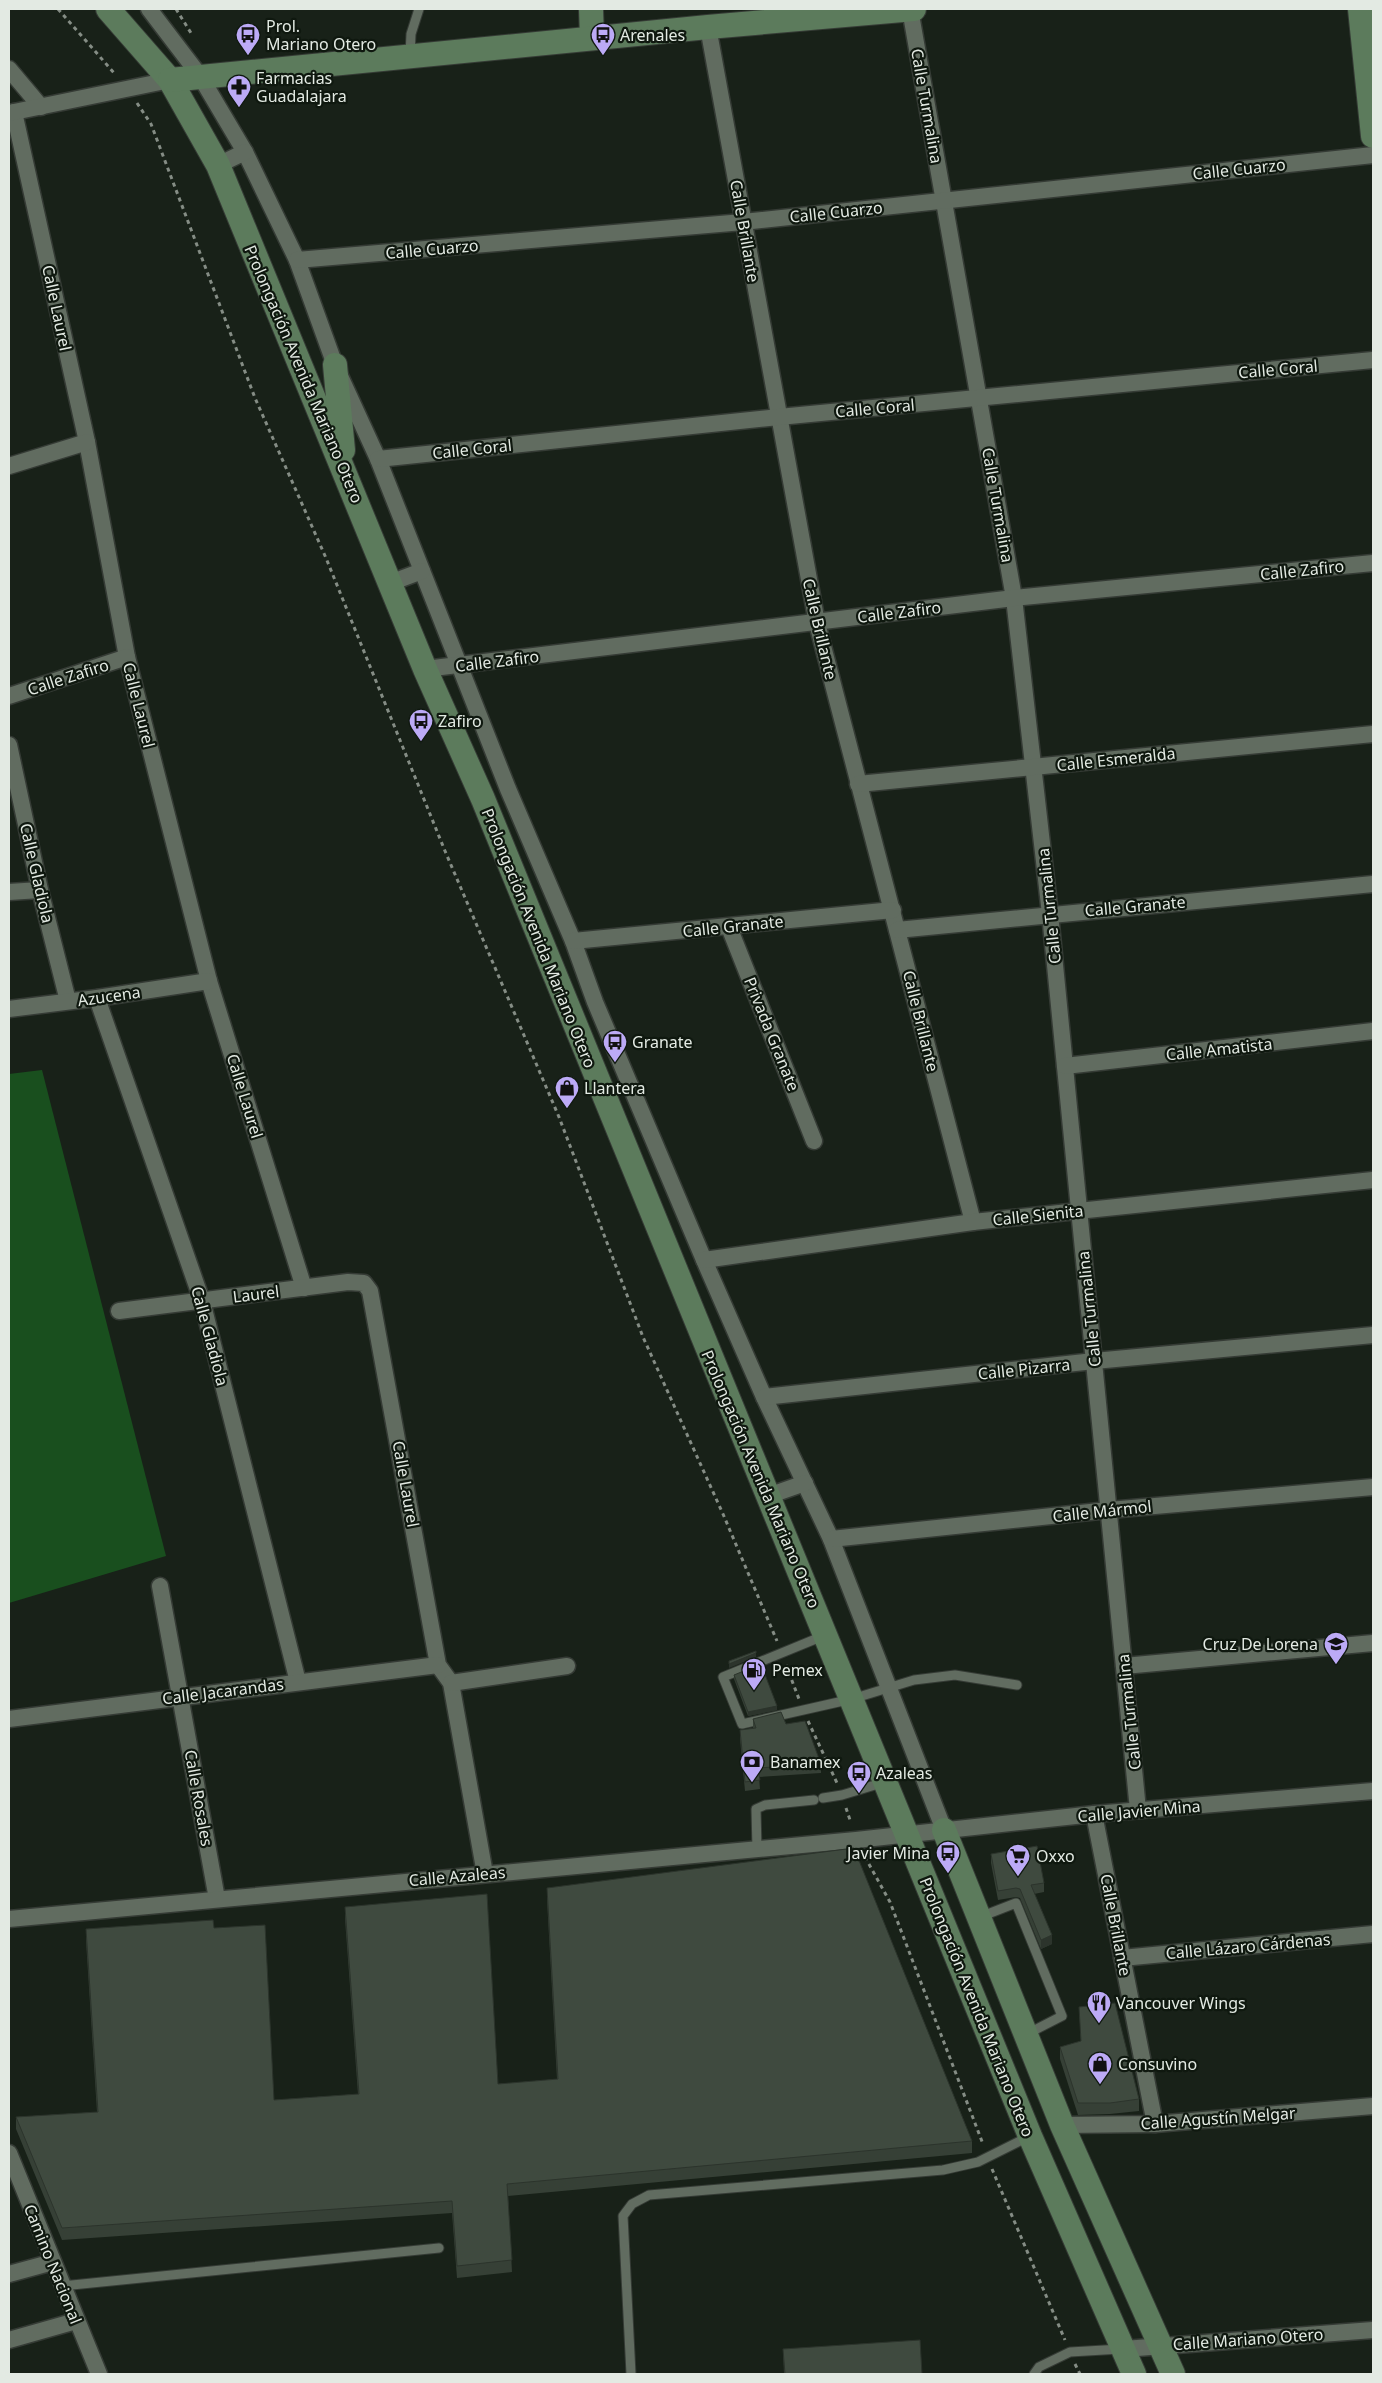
<svg xmlns="http://www.w3.org/2000/svg" width="1382" height="2383" viewBox="0 0 1382 2383" font-family="'Noto Sans',sans-serif">
  <style>
    .green { fill: #194f1e }
    .lines { fill: none; stroke-linecap: round; stroke-linejoin: round }
    .lane-casing { stroke: #353b35; stroke-width: 11 }
    .street-casing { stroke: #353b35; stroke-width: 19 }
    .secondary-casing { stroke: #353b35; stroke-width: 26 }
    .path { stroke: #858d85; stroke-width: 3; stroke-dasharray: 4 4; stroke-linecap: butt }
    .lane { stroke: #616c60; stroke-width: 9 }
    .street { stroke: #616c60; stroke-width: 16 }
    .secondary { stroke: #5c7b5c; stroke-width: 24 }
    .wall { fill: #364036 }
    .shaded-wall { fill: #2c342c }
    .building { fill: #3f4a3f; stroke: #2c342c }
    .labels { text-anchor: middle; stroke-width: 4.5; stroke-linejoin: round; paint-order: stroke }
    .poi-label { font-size: 16px; fill: #e3eae3; stroke: #0f180f; text-anchor: start }
    .street-label { font-size: 16px; fill: #e3eae3; stroke: #0f180f }
  </style>
  <rect width="100%" height="100%" fill="#182118"/>
  <polygon class="green" points="42,1070 166,1556 9,1603 9,1074"/>
  <g class="lines">
    <defs>
      <g id="lane">
        <polyline points="410,55 411,34 419,9"/>
        <polyline points="823,1636 723,1677 742,1724 852,1699 914,1680 955,1675 1017,1685"/>
        <polyline points="823,1798 842,1795 885,1782"/>
        <polyline points="757,1849 756,1809 765,1805 814,1800"/>
        <polyline points="980,1917 1016,1903 1062,2016 1027,2034"/>
        <polyline points="62,2286 439,2248"/>
        <polyline points="631,2374 623,2216 632,2204 649,2195 943,2170 978,2162 1030,2136"/>
        <polyline points="1034,2374 1039,2367 1070,2352 1121,2349"/>
      </g>
      <g id="street">
        <polyline points="149,9 200,76 245,152 297,260 335,365 378,459 508,789 573,941 595,1002 704,1260 764,1397 831,1539 944,1830"/>
        <polyline points="910,9 1014,598 1050,914 1138,1810"/>
        <polyline points="708,27 817,623 973,1222"/>
        <polyline points="9,69 41,107"/>
        <polyline points="14,112 87,442 127,657 209,981 304,1288"/>
        <polyline points="9,113 170,80"/>
        <polyline points="218,165 245,152"/>
        <polyline points="297,260 743,222 1373,155"/>
        <polyline points="378,459 779,417 1373,360"/>
        <polyline points="9,466 87,442"/>
        <polyline points="390,583 422,571"/>
        <polyline points="425,669 1014,598 1373,563"/>
        <polyline points="9,696 127,657"/>
        <polyline points="9,745 40,890 68,1001"/>
        <polyline points="858,784 1373,734"/>
        <polyline points="9,892 40,890"/>
        <polyline points="729,927 814,1141"/>
        <polyline points="897,930 1373,884"/>
        <polyline points="573,941 893,910"/>
        <polyline points="97,998 202,1301 298,1682"/>
        <polyline points="9,1009 97,998 209,981"/>
        <polyline points="1065,1066 1373,1031"/>
        <polyline points="704,1260 973,1222 1373,1180"/>
        <polyline points="119,1311 348,1282 364,1283 370,1291 438,1665 451,1683 485,1874"/>
        <polyline points="764,1397 1094,1361 1373,1335"/>
        <polyline points="768,1496 805,1483"/>
        <polyline points="831,1539 1109,1510 1373,1487"/>
        <polyline points="160,1586 217,1899"/>
        <polyline points="1124,1666 1373,1643"/>
        <polyline points="451,1683 567,1666"/>
        <polyline points="9,1719 438,1665"/>
        <polyline points="1094,1814 1155,2124"/>
        <polyline points="9,1919 856,1840 1094,1814 1373,1791"/>
        <polyline points="1122,1958 1373,1934"/>
        <polyline points="1062,2125 1155,2124 1373,2106"/>
        <polyline points="9,2153 99,2374"/>
        <polyline points="9,2274 53,2262"/>
        <polyline points="9,2340 76,2321"/>
        <polyline points="1124,2349 1373,2330"/>
      </g>
      <g id="secondary">
        <polyline points="108,9 170,80 218,165 425,669 483,799 1030,2136 1134,2374"/>
        <polyline points="591,9 592,38"/>
        <polyline points="1360,9 1373,136"/>
        <polyline points="170,80 708,27 914,9"/>
        <polyline points="335,365 343,450"/>
        <polyline points="944,1830 1062,2125 1173,2374"/>
      </g>
    </defs>
    <use href="#lane" class="lane-casing"/>
    <use href="#street" class="street-casing"/>
    <use href="#secondary" class="secondary-casing"/>
    <g class="path">
      <polyline points="58,9 115,74"/>
      <polyline points="176,9 191,33"/>
      <polyline points="137,103 151,124 255,398 326,558 445,851 559,1117 643,1337 723,1514 777,1641"/>
      <polyline points="786,1665 799,1699"/>
      <polyline points="808,1721 837,1783"/>
      <polyline points="846,1808 851,1823"/>
      <polyline points="865,1857 890,1902 983,2144"/>
      <polyline points="992,2169 1065,2340"/>
      <polyline points="1075,2364 1080,2374"/>
    </g>
    <use href="#lane" class="lane"/>
    <use href="#street" class="street"/>
    <use href="#secondary" class="secondary"/>
  </g>
  <g class="wall">
    <polygon points="734,1675 777,1710 748,1716 734,1679"/>
    <polygon points="753,1719 786,1724 821,1764 821,1773 759,1777 760,1789 745,1791 740,1739 740,1730 753,1728"/>
    <polygon points="991,1854 1044,1883 1044,1892 1034,1894 1052,1944 1041,1949 1020,1898 1016,1897 998,1900 991,1863"/>
    <polygon points="547,1888 972,2141 972,2153 508,2196 512,2272 457,2278 452,2213 62,2240 16,2129 16,2117 97,2112 86,1941 86,1929 214,1928 274,2100 358,2094 345,1919 345,1907 498,2084 557,2079 547,1900"/>
    <polygon points="1079,2007 1139,2099 1139,2111 1110,2114 1078,2115 1060,2059 1060,2047 1081,2041"/>
    <polygon points="783,2349 922,2374 784,2374"/>
  </g>
  <g class="shaded-wall">
    <polygon points="756,1653 756,1657 729,1668 729,1664"/>
    <polygon points="777,1706 777,1710 748,1716 748,1712"/>
    <polygon points="1052,1935 1052,1944 1041,1949 1041,1940"/>
  </g>
  <g class="building">
    <polygon points="756,1651 756,1653 729,1664 729,1661"/>
    <polygon points="761,1664 777,1706 748,1712 734,1675"/>
    <polygon points="781,1712 786,1724 805,1721 821,1764 758,1768 760,1780 745,1782 740,1730 756,1728 753,1719"/>
    <polygon points="1037,1846 1044,1883 1031,1885 1052,1935 1041,1940 1020,1889 1016,1888 998,1891 991,1854"/>
    <polygon points="854,1848 972,2141 507,2184 512,2260 457,2266 452,2201 62,2228 16,2117 98,2112 86,1929 213,1920 214,1928 265,1925 274,2100 359,2094 345,1907 487,1894 498,2084 558,2079 547,1888"/>
    <polygon points="1115,2003 1139,2099 1110,2103 1078,2103 1060,2047 1081,2041 1079,2007"/>
    <polygon points="920,2340 922,2374 785,2374 783,2349"/>
  </g>
  <defs>
    <symbol id="bus-pin" viewBox="-11 -11 22 30"><path d="M0 17L-7.5 6A9.5 9.5 0 1 1 7.5 6Z" fill="#bcaaf6" stroke="#0f180f"/><path d="M-5-6H5V4H4V6H2V4H-2V6H-4V4H-5ZM-3.5-4V0h7V-4ZM-3.5 1.2v1.5H-2V1.2ZM2 1.2v1.5H3.5V1.2Z" fill="#111"/></symbol>
    <symbol id="pharmacy-pin" viewBox="-11 -11 22 30"><path d="M0 17L-7.5 6A9.5 9.5 0 1 1 7.5 6Z" fill="#bcaaf6" stroke="#0f180f"/><path d="M-2-6h4v4h4v4h-4v4h-4v-4h-4v-4h4Z" fill="#111"/></symbol>
    <symbol id="shop-pin" viewBox="-11 -11 22 30"><path d="M0 17L-7.5 6A9.5 9.5 0 1 1 7.5 6Z" fill="#bcaaf6" stroke="#0f180f"/><path d="M-5-2.5h2.3a2.7 3.5 0 0 1 5.4 0H5L5.5 6h-11ZM-1.5-2.5h3a1.5 2.3 0 0 0-3 0Z" fill="#111"/></symbol>
    <symbol id="school-pin" viewBox="-11 -11 22 30"><path d="M0 17L-7.5 6A9.5 9.5 0 1 1 7.5 6Z" fill="#bcaaf6" stroke="#0f180f"/><path d="M0-5L7-2L0 1L-7-2ZM-4 1L0 2.5L4 1V4Q0 6-4 4Z" fill="#111"/></symbol>
    <symbol id="fuel-pin" viewBox="-11 -11 22 30"><path d="M0 17L-7.5 6A9.5 9.5 0 1 1 7.5 6Z" fill="#bcaaf6" stroke="#0f180f"/><path d="M-5.5-6h7V0h2V4h1.3V-2.5L3-4.5l.8-.8L6-3V5H2.5V1h-1V6h-7ZM-4.2-4.7v3.2H.2V-4.7Z" fill="#111"/></symbol>
    <symbol id="bank-pin" viewBox="-11 -11 22 30"><path d="M0 17L-7.5 6A9.5 9.5 0 1 1 7.5 6Z" fill="#bcaaf6" stroke="#0f180f"/><path d="M-6-4H6V4H-6ZM0-2.3a2.3 2.3 0 1 0 0 4.6a2.3 2.3 0 1 0 0-4.6Z" fill="#111"/></symbol>
    <symbol id="supermarket-pin" viewBox="-11 -11 22 30"><path d="M0 17L-7.5 6A9.5 9.5 0 1 1 7.5 6Z" fill="#bcaaf6" stroke="#0f180f"/><path d="M-6-5.5h2.5l.6 2H6L4.5 2H-2.5L-4.4-4H-6ZM-1.5 3.2a1.3 1.3 0 1 0 .1 0ZM3 3.2a1.3 1.3 0 1 0 .1 0Z" fill="#111"/></symbol>
    <symbol id="restaurant-pin" viewBox="-11 -11 22 30"><path d="M0 17L-7.5 6A9.5 9.5 0 1 1 7.5 6Z" fill="#bcaaf6" stroke="#0f180f"/><path d="M-5-6h1v4h1v-4h1v4h1v-4h1v5L-1.5 .5V6h-2V.5L-5-1ZM5-6V6H3V1.5H1.5Q1.5-4 5-6Z" fill="#111"/></symbol>
  </defs>
  <g fill-rule="evenodd">
    <use href="#bus-pin" x="234" y="21" width="28" height="38"/>
    <use href="#bus-pin" x="589" y="21" width="28" height="38"/>
    <use href="#pharmacy-pin" x="225" y="73" width="28" height="38"/>
    <use href="#bus-pin" x="407" y="707" width="28" height="38"/>
    <use href="#bus-pin" x="601" y="1028" width="28" height="38"/>
    <use href="#shop-pin" x="553" y="1074" width="28" height="38"/>
    <use href="#school-pin" x="1322" y="1630" width="28" height="38"/>
    <use href="#fuel-pin" x="740" y="1656" width="28" height="38"/>
    <use href="#bank-pin" x="738" y="1748" width="28" height="38"/>
    <use href="#bus-pin" x="845" y="1759" width="28" height="38"/>
    <use href="#bus-pin" x="934" y="1839" width="28" height="38"/>
    <use href="#supermarket-pin" x="1004" y="1842" width="28" height="38"/>
    <use href="#restaurant-pin" x="1085" y="1989" width="28" height="38"/>
    <use href="#shop-pin" x="1086" y="2050" width="28" height="38"/>
  </g>
  <g class="labels">
    <g class="poi-label">
      <text x="266" y="32">Prol.<tspan x="266" dy="18">Mariano Otero</tspan></text>
      <text x="620" y="41">Arenales</text>
      <text x="256" y="84">Farmacias<tspan x="256" dy="18">Guadalajara</tspan></text>
      <text x="438" y="727">Zafiro</text>
      <text x="632" y="1048">Granate</text>
      <text x="584" y="1094">Llantera</text>
      <text x="1318" y="1650" text-anchor="end">Cruz De Lorena</text>
      <text x="772" y="1676">Pemex</text>
      <text x="770" y="1768">Banamex</text>
      <text x="876" y="1779">Azaleas</text>
      <text x="930" y="1859" text-anchor="end">Javier Mina</text>
      <text x="1036" y="1862">Oxxo</text>
      <text x="1116" y="2009">Vancouver Wings</text>
      <text x="1118" y="2070">Consuvino</text>
    </g>
    <g class="street-label">
      <text transform="translate(927 106) rotate(80)" y="6">Calle Turmalina</text>
      <text transform="translate(1239 169) rotate(-6)" y="6">Calle Cuarzo</text>
      <text transform="translate(836 212) rotate(-6)" y="6">Calle Cuarzo</text>
      <text transform="translate(745 231) rotate(80)" y="6">Calle Brillante</text>
      <text transform="translate(432 249) rotate(-5)" y="6">Calle Cuarzo</text>
      <text transform="translate(57 308) rotate(78)" y="6">Calle Laurel</text>
      <text transform="translate(1278 369) rotate(-5)" y="6">Calle Coral</text>
      <text transform="translate(304 374) rotate(67)" y="6">Prolongación Avenida Mariano Otero</text>
      <text transform="translate(875 408) rotate(-5)" y="6">Calle Coral</text>
      <text transform="translate(472 449) rotate(-6)" y="6">Calle Coral</text>
      <text transform="translate(998 505) rotate(80)" y="6">Calle Turmalina</text>
      <text transform="translate(1302 570) rotate(-6)" y="6">Calle Zafiro</text>
      <text transform="translate(899 612) rotate(-7)" y="6">Calle Zafiro</text>
      <text transform="translate(820 629) rotate(77)" y="6">Calle Brillante</text>
      <text transform="translate(497 661) rotate(-7)" y="6">Calle Zafiro</text>
      <text transform="translate(68 677) rotate(-18)" y="6">Calle Zafiro</text>
      <text transform="translate(139 705) rotate(76)" y="6">Calle Laurel</text>
      <text transform="translate(1116 759) rotate(-6)" y="6">Calle Esmeralda</text>
      <text transform="translate(37 873) rotate(77)" y="6">Calle Gladiola</text>
      <text transform="translate(1049 906) rotate(-96)" y="6">Calle Turmalina</text>
      <text transform="translate(1135 906) rotate(-5)" y="6">Calle Granate</text>
      <text transform="translate(733 926) rotate(-6)" y="6">Calle Granate</text>
      <text transform="translate(539 938) rotate(68)" y="6">Prolongación Avenida Mariano Otero</text>
      <text transform="translate(109 996) rotate(-8)" y="6">Azucena</text>
      <text transform="translate(921 1021) rotate(76)" y="6">Calle Brillante</text>
      <text transform="translate(772 1034) rotate(68)" y="6">Privada Granate</text>
      <text transform="translate(1219 1049) rotate(-6)" y="6">Calle Amatista</text>
      <text transform="translate(245 1096) rotate(73)" y="6">Calle Laurel</text>
      <text transform="translate(1038 1215) rotate(-6)" y="6">Calle Sienita</text>
      <text transform="translate(256 1294) rotate(-7)" y="6">Laurel</text>
      <text transform="translate(1089 1309) rotate(-96)" y="6">Calle Turmalina</text>
      <text transform="translate(210 1336) rotate(75)" y="6">Calle Gladiola</text>
      <text transform="translate(1024 1369) rotate(-6)" y="6">Calle Pizarra</text>
      <text transform="translate(761 1479) rotate(67)" y="6">Prolongación Avenida Mariano Otero</text>
      <text transform="translate(406 1484) rotate(80)" y="6">Calle Laurel</text>
      <text transform="translate(1102 1511) rotate(-6)" y="6">Calle Mármol</text>
      <text transform="translate(223 1691) rotate(-7)" y="6">Calle Jacarandas</text>
      <text transform="translate(1129 1712) rotate(-96)" y="6">Calle Turmalina</text>
      <text transform="translate(199 1798) rotate(80)" y="6">Calle Rosales</text>
      <text transform="translate(1139 1811) rotate(-5)" y="6">Calle Javier Mina</text>
      <text transform="translate(457 1876) rotate(-5)" y="6">Calle Azaleas</text>
      <text transform="translate(1116 1925) rotate(79)" y="6">Calle Brillante</text>
      <text transform="translate(1248 1946) rotate(-5)" y="6">Calle Lázaro Cárdenas</text>
      <text transform="translate(977 2007) rotate(68)" y="6">Prolongación Avenida Mariano Otero</text>
      <text transform="translate(1218 2118) rotate(-4)" y="6">Calle Agustín Melgar</text>
      <text transform="translate(53 2264) rotate(68)" y="6">Camino Nacional</text>
      <text transform="translate(1248 2339) rotate(-4)" y="6">Calle Mariano Otero</text>
    </g>
  </g>
  <rect width="1382" height="2383" fill="none" stroke="#e3eae3" stroke-width="20"/>
</svg>
